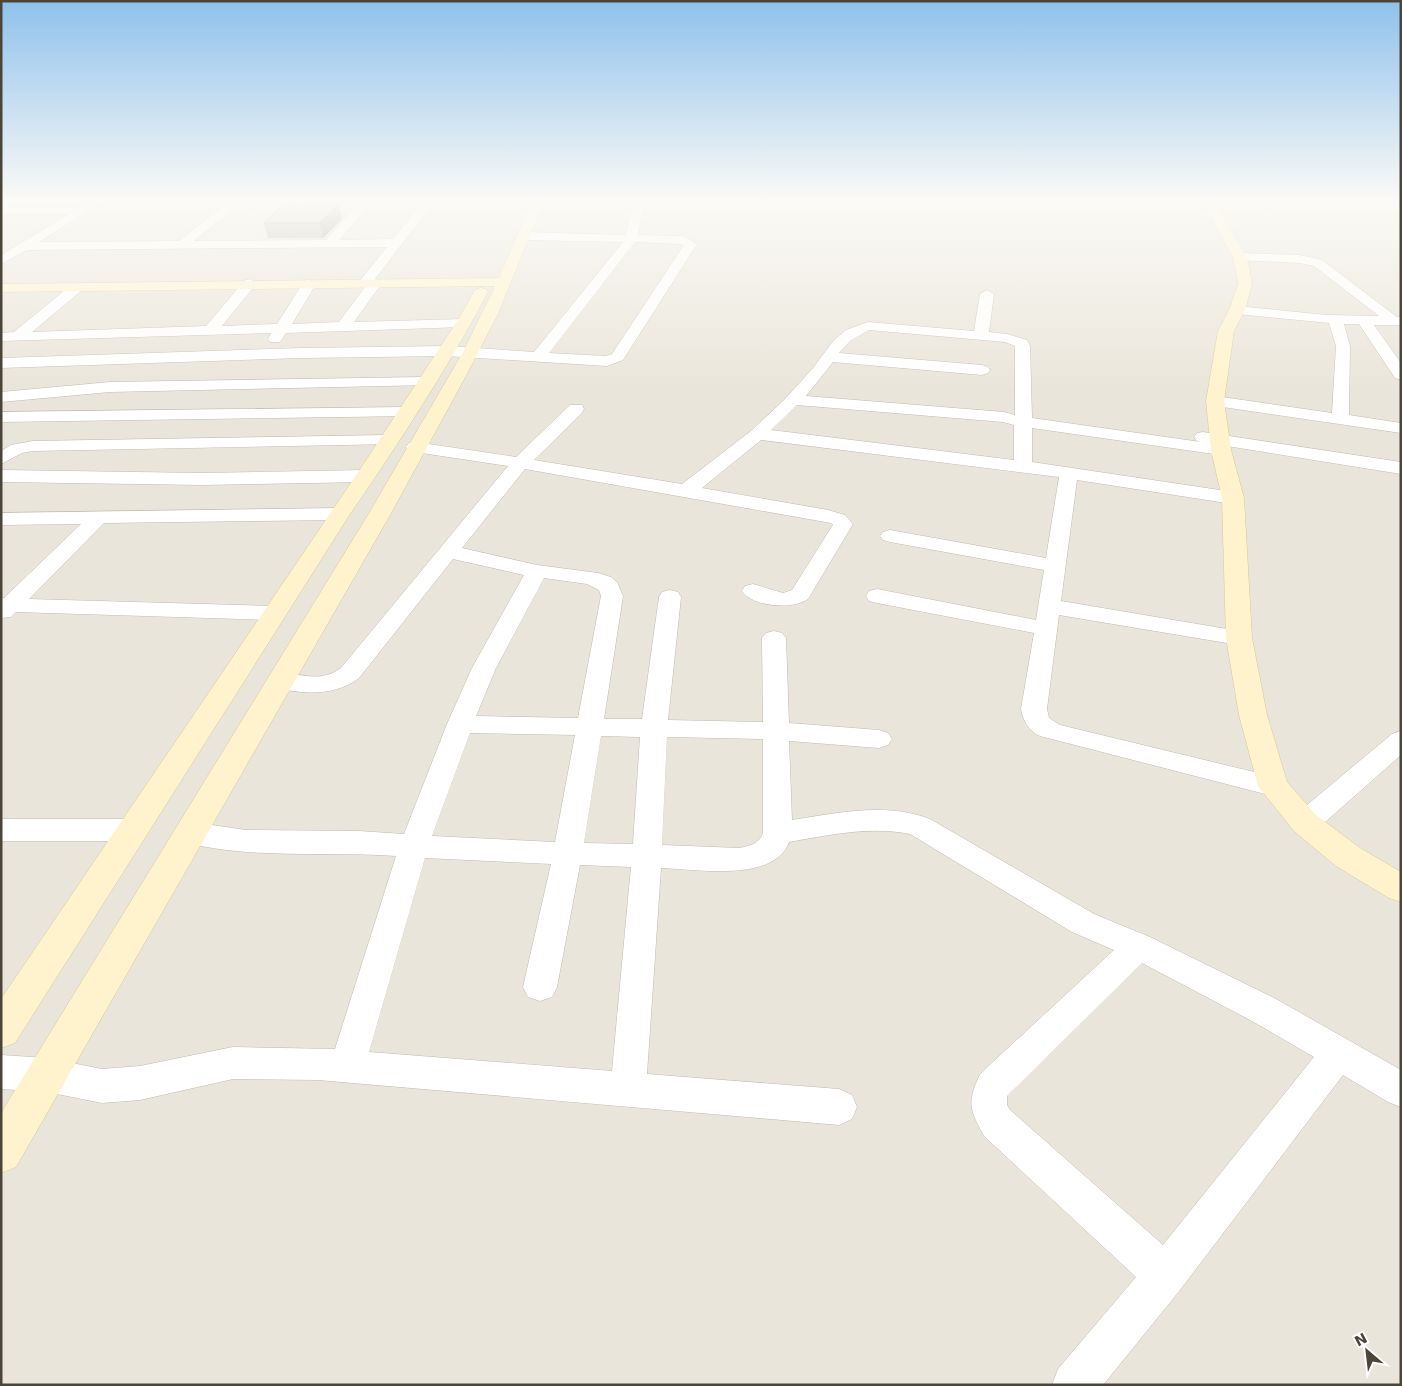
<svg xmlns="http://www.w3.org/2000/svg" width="1402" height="1386" viewBox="0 0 1402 1386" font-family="'DejaVu Sans',sans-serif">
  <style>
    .residential { fill: #eae5da }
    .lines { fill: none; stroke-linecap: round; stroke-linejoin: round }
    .street-casing { stroke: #c2bbae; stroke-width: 1 }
    .secondary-casing { stroke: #d6c79b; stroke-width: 1 }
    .street { fill: #fff; fill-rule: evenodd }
    .secondary { fill: #fff3cd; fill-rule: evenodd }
    .wall { fill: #bab2a6 }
    .shaded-wall { fill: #979187 }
    .building { fill: #d8cfc1; stroke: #979187 }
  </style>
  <rect width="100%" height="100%" fill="#f6f3ec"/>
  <rect class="residential" x="1" y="198" width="1400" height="1187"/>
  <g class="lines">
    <defs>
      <g id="street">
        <polygon points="96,198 109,198 39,242 179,241 234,198 246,198 194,241 326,240 364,198 375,198 339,240 393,239 426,198 437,198 375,279 382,283 354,322 464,319 469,320 471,323 469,326 464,327 286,333 280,342 270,342 268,339 271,333 1,341 1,333 14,332 71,285 76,284 83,288 81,291 32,332 206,326 245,280 250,279 257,283 222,326 277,324 304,281 309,280 316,284 292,324 339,322 365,287 360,286 358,283 387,247 27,250 1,264 1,255 69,214 1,214 1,208 80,208"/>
        <polygon points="296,198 307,198 275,229 267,229 265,227 267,225"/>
        <path d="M635 198H645L638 235 683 236 697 244 623 360 607 366 446 356 302 358 1 368V358L302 348 446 346 534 352 623 242 523 240 517 236 523 232 626 235ZM635 242 681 244 684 245 612 354 606 356 549 353Z"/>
        <polygon points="1240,253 1300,255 1322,260 1397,317 1401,317 1401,325 1374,325 1401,363 1401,380 1395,378 1359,324 1344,324 1350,346 1349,415 1401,423 1401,433 1209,405 1207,401 1209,397 1215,396 1332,413 1336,346 1329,323 1237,314 1232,313 1230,310 1232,307 1237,306 1327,315 1379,316 1314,266 1300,263 1236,260 1234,257"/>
        <path d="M987 290 994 294 989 332 1007 334 1027 340 1030 346 1032 418 1201 442 1197 441 1194 437 1197 433 1203 432 1401 462V474L1227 446 1230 450 1227 454 1221 455 1032 428V462L1233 492 1240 494 1243 498 1240 502 1233 504 1077 480 1061 601 1239 631 1247 633 1251 638 1247 643 1239 645 1059 615 1047 709 1049 718 1060 725 1283 779 1287 786 1283 793 1273 796 1040 736C1029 731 1023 721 1021 709L1034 633 877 603 869 601 866 596 869 591 877 589 1036 620 1044 570 890 542 883 540 880 536 883 532 890 530 1046 558 1059 477 761 440 702 488 828 510 845 515 853 524 808 599C792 610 753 607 742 591L745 586 753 584 783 593 792 590 831 528 833 525 831 523 525 469 462 548 537 565 598 573 611 577 617 582 623 596 604 719H642L659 597 662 592 670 590 678 592 681 597 668 720 763 722 762 638 766 633 774 631 782 633 786 638 789 723 879 730 888 733 892 739 888 745 879 748 789 741 792 820C837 813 886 802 930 819L1094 914 1150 937 1276 999 1401 1070V1107L1388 1102 1343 1075 1180 1290 1103 1385H1052L1058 1369 1136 1277 984 1136C969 1108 967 1103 980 1074L1114 950 1072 932 910 834C870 826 829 835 789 842 774 883 696 869 661 868L647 1074 839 1089 852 1095 857 1107 852 1119 839 1125 318 1080 233 1079 140 1100 102 1103 47 1092 1 1089V1055L47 1058 102 1069 140 1066 233 1047 335 1049 396 856C328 851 245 860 181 841L176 833 181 825 191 822 246 830 359 831 404 834 447 724 472 668 524 575 453 559 359 678C334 697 301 694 272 687L269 681 272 675C298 669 316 686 341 668L508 466 415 452 409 451 406 447 409 443 415 442 516 457 570 405H582L584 409 582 413 534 460 682 484 751 431 784 400 813 368 834 340 846 330 868 322 974 331 980 294ZM869 330 1005 342 1015 346V415L1004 412 806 396 833 362 982 375 988 373 990 370 988 367 982 365 839 353 850 341ZM797 405 1003 422 1014 425V460L771 430ZM544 578 587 584 599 590 601 596 578 718 476 716 496 668ZM470 733 575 735 555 842 432 836ZM601 736 640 737 633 844 584 843ZM667 737 763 739V833C759 844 750 846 739 848L662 845ZM425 858 551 864 523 987 528 997 540 1001 552 997 557 987 580 865 631 867 612 1071 369 1052ZM1142 963 1252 1021 1314 1057 1163 1245 1010 1110 1007 1105V1096Z"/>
        <polygon points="425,377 431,379 433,382 431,385 110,392 1,402 1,392 110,382"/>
        <polygon points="406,407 412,408 414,412 412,416 1,422 1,412"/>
        <polygon points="388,435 394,436 397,440 394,444 33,451 22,453 1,464 1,451 11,445 33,441"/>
        <polygon points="1,470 203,473 366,470 373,472 375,476 373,480 366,482 203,485 1,482"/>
        <polygon points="339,508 346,510 349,514 346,518 339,520 104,523 29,599 274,606 282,608 285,613 282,618 274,620 16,612 11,617 1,618 1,598 4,598 81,524 1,525 1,513"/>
        <polygon points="1401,731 1401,755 1315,831 1305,834 1295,831 1291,823 1295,815 1392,734"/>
        <polygon points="1,819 132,819 142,822 146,830 142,838 132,841 1,841"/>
      </g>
      <g id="secondary">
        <polygon points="533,198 545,198 498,314 468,372 390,515 16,1167 1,1173 1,1113 368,515 463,352 495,286 1,292 1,284 499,278"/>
        <polygon points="1200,198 1212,198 1247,257 1252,284 1245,310 1234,331 1224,401 1231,450 1244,498 1252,638 1267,715 1287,782 1316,815 1360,848 1401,872 1401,902 1389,898 1336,866 1294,831 1258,786 1239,715 1226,638 1222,498 1211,450 1206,401 1218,331 1229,310 1238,284 1233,257"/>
        <path d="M481 288 486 289 488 292C448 368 399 443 350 514L15 1043 1 1048V999L357 474 456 323 474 292 476 289Z"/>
      </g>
    </defs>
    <use href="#street" class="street-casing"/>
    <use href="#secondary" class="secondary-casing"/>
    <use href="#street" class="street"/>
    <use href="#secondary" class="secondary"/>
  </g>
  <polygon class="wall" points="342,219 323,238 268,238 264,223"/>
  <polygon class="shaded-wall" points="339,204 342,219 323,238 319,223"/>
  <polygon class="building" points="285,204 339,204 319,223 264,223"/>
  <linearGradient id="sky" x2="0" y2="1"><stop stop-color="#8fc1ec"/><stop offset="0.51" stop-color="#fbfaf6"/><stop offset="1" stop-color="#fbfaf6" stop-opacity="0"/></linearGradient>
  <rect width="1402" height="392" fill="url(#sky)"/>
  <rect width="1402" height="1386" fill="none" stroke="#4b4439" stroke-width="5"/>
  <g transform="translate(1367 1351) rotate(332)" stroke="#ffffff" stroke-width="4" paint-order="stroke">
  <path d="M0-4L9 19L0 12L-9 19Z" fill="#4b4439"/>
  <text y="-8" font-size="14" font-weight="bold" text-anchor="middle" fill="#4b4439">N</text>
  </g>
</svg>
